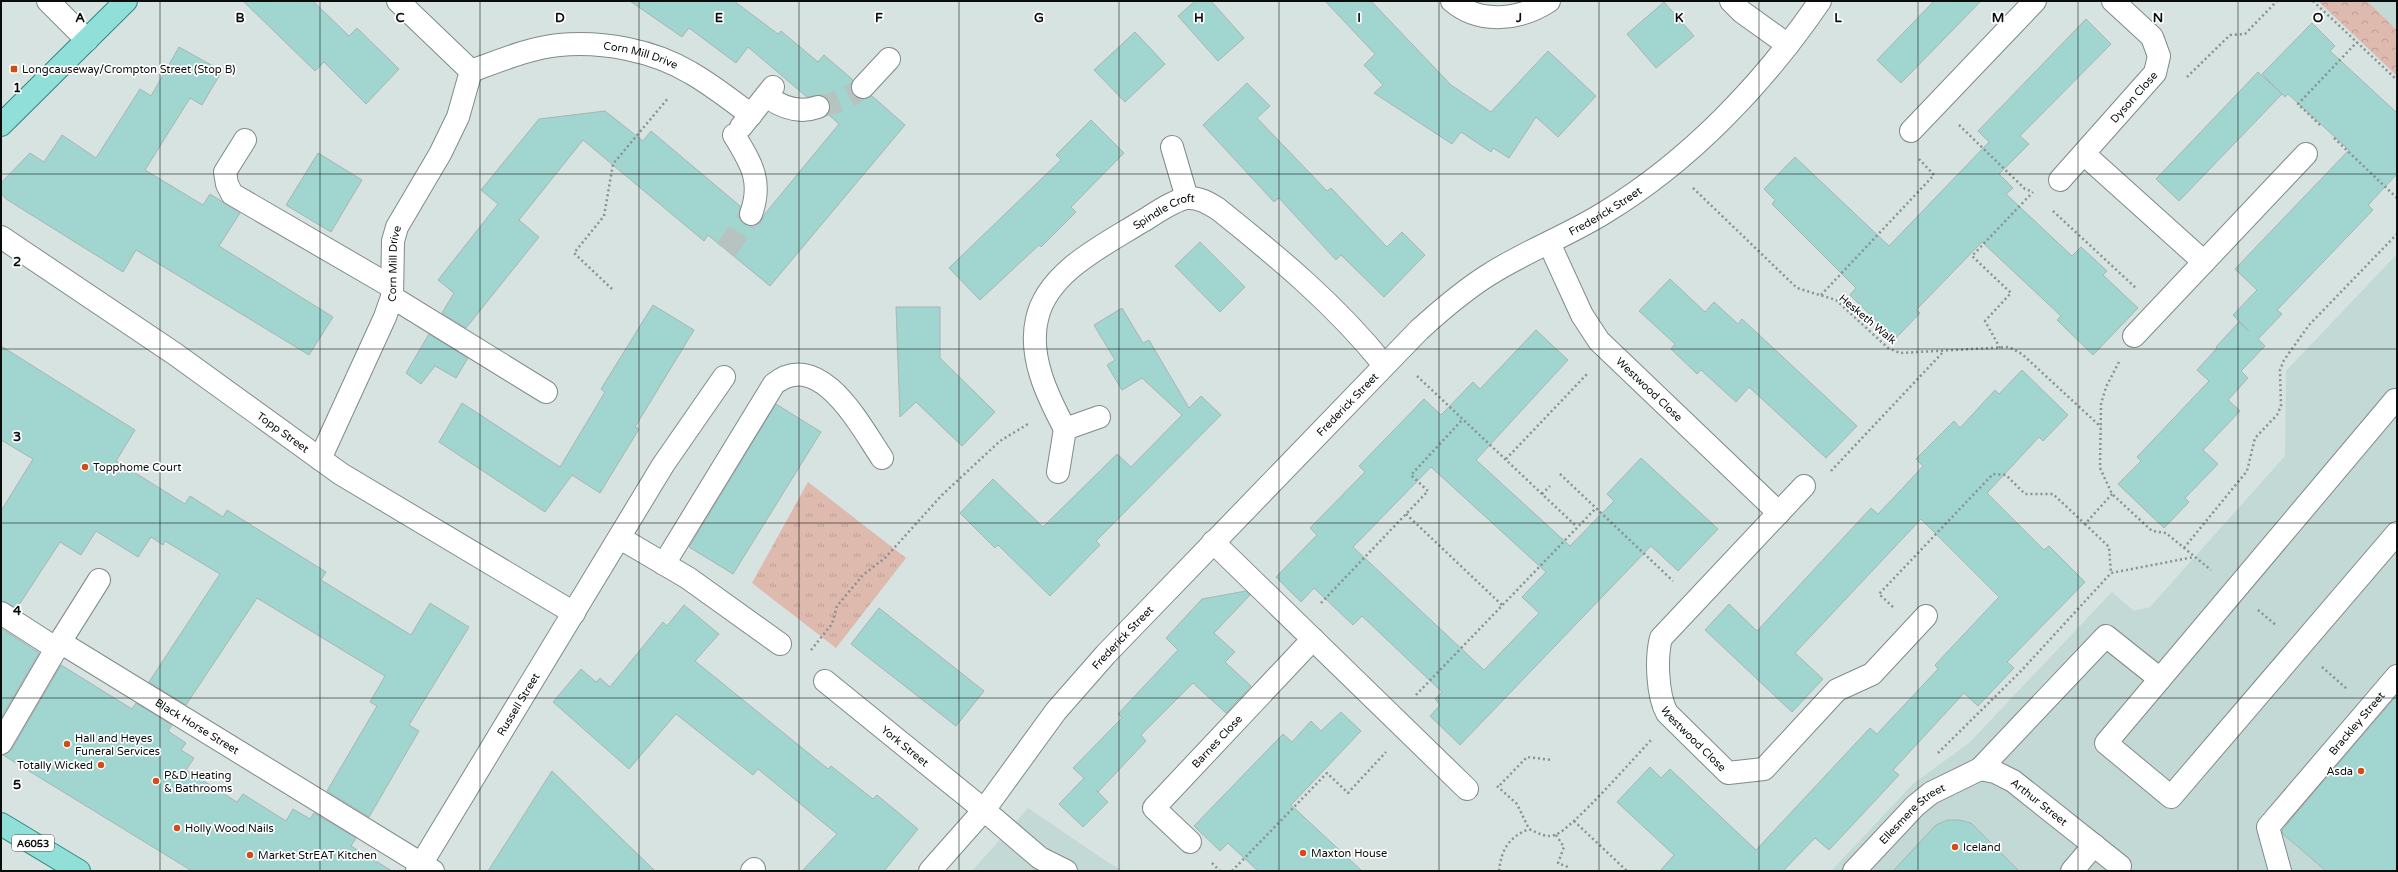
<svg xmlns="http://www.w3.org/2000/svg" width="2398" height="872" viewBox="0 0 2398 872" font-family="'Varela Round',sans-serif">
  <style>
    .built { fill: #c3d9d6 }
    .grass { fill: url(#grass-tufts) }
    .forest { fill: url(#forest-crowns) }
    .building { fill: #a0d5d0; stroke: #a9b5b3; fill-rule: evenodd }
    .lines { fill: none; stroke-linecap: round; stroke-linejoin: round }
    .minor-tunnel { stroke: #b7c3c1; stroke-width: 22; stroke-dasharray: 22 11; stroke-linecap: butt }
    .minor-casing { stroke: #808b8a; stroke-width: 24 }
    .major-casing { stroke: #328881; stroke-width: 24 }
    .path { stroke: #889290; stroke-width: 2.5; stroke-dasharray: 2 3; stroke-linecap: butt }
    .minor { stroke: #fff; stroke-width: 22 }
    .major { stroke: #91dfd9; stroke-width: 22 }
    .grid { fill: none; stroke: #090e0d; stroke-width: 1; stroke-opacity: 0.55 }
    .poi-dot { fill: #d34c17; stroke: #fff; stroke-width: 1.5 }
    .labels { text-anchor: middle; stroke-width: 3.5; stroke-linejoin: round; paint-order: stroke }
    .shield { fill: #fff; stroke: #535656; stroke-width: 1 }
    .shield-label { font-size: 10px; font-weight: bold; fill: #090e0d }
    .street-label { font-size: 11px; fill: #090e0d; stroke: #fff }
    .poi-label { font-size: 11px; fill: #090e0d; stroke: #fff; text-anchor: start }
    .grid-label { font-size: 13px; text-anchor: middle; font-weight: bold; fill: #090e0d; stroke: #fff; stroke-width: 3.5; stroke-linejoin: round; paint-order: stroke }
  </style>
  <defs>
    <pattern id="grass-tufts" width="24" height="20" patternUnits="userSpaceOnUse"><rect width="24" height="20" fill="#deb9ad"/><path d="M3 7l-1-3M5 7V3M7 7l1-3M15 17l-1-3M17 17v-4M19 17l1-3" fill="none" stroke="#bd9e94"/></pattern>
    <pattern id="forest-crowns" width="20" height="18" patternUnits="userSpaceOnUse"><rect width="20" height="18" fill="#deb9ad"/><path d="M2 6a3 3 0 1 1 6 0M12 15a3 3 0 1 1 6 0" fill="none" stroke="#bd9e94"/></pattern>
  </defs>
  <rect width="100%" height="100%" fill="#d6e3e1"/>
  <g class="built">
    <polygon points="2367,1 2397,1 2397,30"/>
    <polygon points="2397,254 2397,871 1831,871 1913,784 1969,743 2112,592 2134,611 2150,607 2285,456 2286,371"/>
    <polygon points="1028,808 1109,863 1124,871 972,871"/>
  </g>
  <polygon class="grass" points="808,482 906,558 836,648 752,583"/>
  <polygon class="forest" points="2318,1 2367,1 2397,30 2397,76"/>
  <g class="building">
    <polygon points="243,1 313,1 349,36 357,28 399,69 366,104 324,62 315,71"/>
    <polygon points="630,1 734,1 778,34 781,31 818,62 824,55 853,80 851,90 855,96 861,99 872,96 905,125 770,286 708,235 704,241 583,140 519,220 539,237 466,328 442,313 454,293 438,280 498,204 481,190 539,119 605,111 643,141 651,131 740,206 739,217 742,222 754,226 760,223 764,215 839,124 828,114 830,104 826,98 821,95 807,97 748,47 736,63 689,28 682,37"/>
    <polygon points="1195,1 1211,1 1244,38 1218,61 1178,16"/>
    <polygon points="1325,1 1371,1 1451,85 1491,112 1548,51 1596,96 1558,137 1536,117 1509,158 1493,148 1491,152 1461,132 1452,144 1374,93 1383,85 1364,65 1375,54"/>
    <polygon points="1934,1 1981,1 1901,83 1877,60"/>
    <polygon points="1664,2 1694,36 1656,68 1627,34"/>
    <polygon points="2086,19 2111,44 2020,136 2029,144 1999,174 2013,188 2006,194 2072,256 2081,247 2107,271 2103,275 2138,308 2093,355 2057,320 2061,316 1982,242 1916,310 1920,313 1895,339 1850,295 1856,288 1772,204 1775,200 1764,189 1795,157 1889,246 1989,142 1978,131"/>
    <polygon points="2312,23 2335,46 2330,51 2397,113 2397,174 2368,205 2373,210 2277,310 2282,314 2258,339 2265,346 2241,371 2248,378 2228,400 2240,411 2203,450 2218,464 2185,498 2189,502 2164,528 2118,484 2141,461 2137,457 2209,381 2197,370 2217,348 2216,347 2239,322 2249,331 2233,315 2257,290 2235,269 2349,150 2288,94 2285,97 2262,74"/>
    <polygon points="1135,32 1165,64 1125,102 1094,70"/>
    <polygon points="179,47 222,71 202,105 190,98 145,170 203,205 210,194 240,213 219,246 333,317 309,355 136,250 123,272 6,199 1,193 1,183 30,153 44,162 62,135 96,158 140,89 151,96"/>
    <polygon points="2258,72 2282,94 2179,201 2156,179"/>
    <polygon points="1247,83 1270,106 1257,118 1327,191 1331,188 1387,247 1402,232 1425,255 1384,297 1341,255 1336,260 1279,198 1274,202 1203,125"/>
    <polygon points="1091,120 1124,153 1071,207 1076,212 1041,247 1039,245 980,300 949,268 1061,160 1056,155"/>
    <polygon points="318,153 362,180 331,232 286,205"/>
    <polygon points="1200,242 1245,287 1220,312 1175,266"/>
    <polygon points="1670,279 1705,312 1714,302 1738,324 1742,319 1857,426 1826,458 1749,387 1736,402 1701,370 1697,374 1671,349 1675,344 1639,311"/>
    <polygon points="653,305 694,330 635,427 639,429 600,493 572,475 545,512 439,442 462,403 560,467 605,392 601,389"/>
    <polygon points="896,307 940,307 940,358 995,412 962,446 916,402 900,417"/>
    <polygon points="1122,308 1143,343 1149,340 1189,408 1201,396 1221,415 1096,541 1100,545 1050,596 998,545 995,548 960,513 993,479 1043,527 1117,454 1131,467 1182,415 1142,378 1122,390 1107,365 1115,360 1094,325"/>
    <path d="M1536 330 1568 360 1476 460 1570 546 1614 501 1607 494 1641 458 1718 529 1678 571 1651 546 1460 745 1430 716 1440 705 1435 699 1442 692 1362 616 1353 625 1314 588 1301 602 1276 577 1317 535 1310 528 1365 472 1359 466 1424 399 1441 415 1473 382 1480 389ZM1431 467 1546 572 1522 597 1539 613 1484 670 1353 547Z"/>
    <polygon points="429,334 468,358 456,378 435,366 421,384 406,373"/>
    <polygon points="1,346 135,430 116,461 185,504 190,496 223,517 227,510 326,572 321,580 411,635 430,603 469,627 409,725 419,731 369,817 327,791 377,706 370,702 385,676 257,598 186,705 149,682 220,574 165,541 163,545 151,537 138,557 96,531 81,555 60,542 17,608 1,601 1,511 33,459 1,440"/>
    <polygon points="2022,370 2068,415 2043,441 2039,437 1987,493 2044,550 2049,546 2085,582 2007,662 2014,668 1978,706 1964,693 1893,770 1899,775 1829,850 1815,838 1783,871 1660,871 1674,855 1617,802 1650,767 1661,778 1670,769 1756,850 1870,728 1877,734 1938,669 1935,665 1999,597 1921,519 1795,653 1823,679 1792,712 1705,630 1729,604 1757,631 1871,508 1878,514 1901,490 1923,466 1916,459 1954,421 1960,428 1995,390 1999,394"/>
    <polygon points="776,404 821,432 733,574 689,547"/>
    <polygon points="1246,591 1250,595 1214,633 1235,652 1225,662 1251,686 1226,713 1193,683 1141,735 1146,741 1098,792 1096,790 1108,802 1083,827 1059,804 1084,778 1073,768 1122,718 1118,714 1178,650 1166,638 1202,599"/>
    <polygon points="684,605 719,634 695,661 828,769 831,766 873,799 877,795 918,829 884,871 802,871 837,834 758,769 753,775 676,714 629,769 553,702 581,669 596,682 600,678 610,687 663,622 667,626"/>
    <polygon points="879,608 984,691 956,726 851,644"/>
    <polygon points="1,628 39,653 1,718"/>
    <polygon points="61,665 132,709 136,703 172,725 168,731 186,743 181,750 194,758 186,770 237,802 243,794 286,821 293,809 310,819 314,813 356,838 351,846 392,871 192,871 3,755 12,749"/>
    <polygon points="2397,695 2397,871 2326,871 2283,834 2282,830"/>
    <polygon points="1341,712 1361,731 1291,805 1362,871 1258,871 1228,843 1220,851 1194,826 1283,734 1292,742 1311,721 1321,731"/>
    <polygon points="552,771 655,871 488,871"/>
    <polygon points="1947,820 1959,820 1971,823 2019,871 1893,871 1936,825"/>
  </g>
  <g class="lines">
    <g class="minor-tunnel">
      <path d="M818 107C835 104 849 98 863 87"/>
      <polyline points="726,250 751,214"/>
    </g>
    <defs>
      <g id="minor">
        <polyline points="48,1 87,40"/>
        <path d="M1452 1C1480 25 1520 20 1549 1"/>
        <polyline points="1731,1 1742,12 1788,45"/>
        <path id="s1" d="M471 71C499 61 529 48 559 45 602 41 653 50 691 73 712 85 731 100 751 115"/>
        <polyline points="863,87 889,59"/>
        <path d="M766 96C781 107 799 114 818 107"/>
        <polyline points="741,127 773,87"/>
        <polyline points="1911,131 2035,1"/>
        <path d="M734 135C751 163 763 181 751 214"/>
        <polyline points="245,140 225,172 227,184 232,194 392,287"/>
        <polyline points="1172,147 1187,198"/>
        <polyline points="2084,154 2204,262"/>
        <path id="s2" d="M2060 180 2155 73 2159 56 2152 37 2113 1"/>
        <path id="s3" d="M1 237 175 354 341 474 574 613"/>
        <path id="s4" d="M1549 243 1582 315 1599 341 1779 513"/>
        <polyline points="392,297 546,392"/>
        <polyline points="2134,336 2306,154"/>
        <path id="s5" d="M1065 429C1048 397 1028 357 1037 319 1047 272 1104 245 1141 222 1153 215 1174 200 1187 198 1199 197 1209 203 1218 209 1278 257 1336 305 1384 365"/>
        <path id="s6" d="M320 459 385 317 392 297 393 241 397 227 440 154 458 117 471 71 398 1"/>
        <polyline points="1058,472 1065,429 1099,417"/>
        <path id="s7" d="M1804 486 1661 638C1656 657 1657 695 1667 713L1728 773 1764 769 1837 690 1872 674 1926 616"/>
        <polyline points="620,538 688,578 780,644"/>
        <polyline points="1213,542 1467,789"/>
        <path d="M664 564 774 384C820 347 861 427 882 458"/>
        <polyline points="1,613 57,649"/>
        <polyline points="60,642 99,580"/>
        <polyline points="2160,679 2106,743 2171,797 2397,533"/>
        <path id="s8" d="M825 681 984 810 1040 858 1066 871"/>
        <path id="s9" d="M1 743 60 642 433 871"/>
        <path id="s10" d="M1980 769 1995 772 2013 781 2120 866"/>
        <path id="s11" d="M1190 842 1154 808 1313 639"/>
        <path id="s12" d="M417 871 663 465 724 377"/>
        <polyline points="752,871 754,869"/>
        <path id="s13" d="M930 871 984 810 1056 711 1106 654 1419 330C1441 310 1464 290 1490 274 1526 251 1567 236 1604 213 1690 161 1764 83 1820 1"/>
        <path id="s14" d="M1854 871 1915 806 1931 793 1980 769 2106 636 2160 679 2395 400 2397 402"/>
        <polyline points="2072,871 2094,845"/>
        <path id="s15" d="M2280 871 2268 827 2397 676"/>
      </g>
      <g id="major">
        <polyline points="1,125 126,1"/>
        <polyline points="1,824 79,871"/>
      </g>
    </defs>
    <use href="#minor" class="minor-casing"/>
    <use href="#major" class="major-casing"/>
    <g class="path">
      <polyline points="2313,1 2397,80"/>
      <polyline points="2187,77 2230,35 2245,34 2277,1"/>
      <polyline points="1959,125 2025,189 2031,191"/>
      <polyline points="2320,125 2298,104 2357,42"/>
      <polyline points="2334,138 2397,198"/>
      <polyline points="1693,188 1797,288 1836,300 1888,348 1900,353 2009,347 2022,354 2101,427"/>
      <polyline points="2053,211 2137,289"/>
      <polyline points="612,289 574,253 604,216 613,164 669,97"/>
      <polyline points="1821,295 1934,175 1919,159"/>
      <polyline points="2000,348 1985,321 2011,293 1972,256 2033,192"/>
      <polyline points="2119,362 2106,387 2101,404 2100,468 2112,494 2152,531 2166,533 2211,570"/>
      <polyline points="1417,376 1577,527"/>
      <polyline points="1506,459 1588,373"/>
      <polyline points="1831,471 1944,351"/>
      <polyline points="1560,474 1673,581"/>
      <polyline points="1542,494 1550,486"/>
      <polyline points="1406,514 1502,605"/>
      <polyline points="2085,524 2109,547 2111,573"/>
      <polyline points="2184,548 2247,471 2255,438 2277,415 2281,406 2280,370 2284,360 2309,325 2397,234"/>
      <polyline points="1321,603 1428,491 1411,475 1463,419"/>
      <polyline points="1893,607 1879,594 1993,474 2006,475 2025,494 2053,494 2085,524 2112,494"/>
      <polyline points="2258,610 2277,626"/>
      <polyline points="811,650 832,624 837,606 863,575 886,557 942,495 1000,441 1028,424"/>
      <polyline points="2322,667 2347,689"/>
      <polyline points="1416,695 1596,508"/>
      <polyline points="1938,753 2021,671 2111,573 2194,557"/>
      <polyline points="1500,785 1527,757 1552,760"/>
      <path d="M1497 786 1517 804 1529 829C1538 833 1545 838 1555 835 1571 830 1635 757 1651 740"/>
      <polyline points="1574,821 1627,871"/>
      <polyline points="1556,835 1564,847 1558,863 1568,867"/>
      <polyline points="1212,863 1220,871"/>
      <polyline points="1232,871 1327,773 1348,793 1386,752"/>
      <path d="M1499 871C1501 850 1509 837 1529 829"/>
    </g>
    <use href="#minor" class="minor"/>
    <use href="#major" class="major"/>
  </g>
  <path class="grid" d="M160 1V871M320 1V871M480 1V871M639 1V871M799 1V871M959 1V871M1119 1V871M1279 1V871M1439 1V871M1599 1V871M1759 1V871M1918 1V871M2078 1V871M2238 1V871M1 174H2397M1 349H2397M1 523H2397M1 698H2397"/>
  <g class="poi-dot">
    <rect x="10" y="65" width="8" height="8" rx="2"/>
    <circle cx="85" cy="467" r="4"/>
    <circle cx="67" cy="744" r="4"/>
    <circle cx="101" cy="765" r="4"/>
    <circle cx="2361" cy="771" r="4"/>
    <circle cx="156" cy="781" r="4"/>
    <circle cx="177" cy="828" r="4"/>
    <circle cx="1955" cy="847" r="4"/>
    <circle cx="1303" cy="853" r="4"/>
    <circle cx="250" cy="855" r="4"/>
  </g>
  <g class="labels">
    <rect class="shield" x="12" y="835" width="42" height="16" rx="3"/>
    <g class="shield-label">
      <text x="33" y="847">A6053</text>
    </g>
    <g class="street-label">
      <text dy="4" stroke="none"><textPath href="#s1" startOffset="175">Corn Mill Drive</textPath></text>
      <text dy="4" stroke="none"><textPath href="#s2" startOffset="111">Dyson Close</textPath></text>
      <text dy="4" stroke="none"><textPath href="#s13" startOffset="952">Frederick Street</textPath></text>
      <text dy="4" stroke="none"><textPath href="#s5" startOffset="288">Spindle Croft</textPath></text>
      <text dy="4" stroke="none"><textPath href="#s6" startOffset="211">Corn Mill Drive</textPath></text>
      <text transform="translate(1868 319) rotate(40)" y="4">Hesketh Walk</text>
      <text dy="4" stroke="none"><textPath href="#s4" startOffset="180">Westwood Close</textPath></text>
      <text dy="4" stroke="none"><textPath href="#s13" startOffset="627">Frederick Street</textPath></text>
      <text dy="4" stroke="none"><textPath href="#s3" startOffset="343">Topp Street</textPath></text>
      <text dy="4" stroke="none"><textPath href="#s13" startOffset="303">Frederick Street</textPath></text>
      <text dy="4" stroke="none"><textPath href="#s12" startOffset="195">Russell Street</textPath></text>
      <text dy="4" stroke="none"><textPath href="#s15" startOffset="182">Brackley Street</textPath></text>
      <text dy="4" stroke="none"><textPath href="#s9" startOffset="278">Black Horse Street</textPath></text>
      <text dy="4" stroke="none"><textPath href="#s7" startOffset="322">Westwood Close</textPath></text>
      <text dy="4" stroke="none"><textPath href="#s11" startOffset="141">Barnes Close</textPath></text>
      <text dy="4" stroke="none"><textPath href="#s8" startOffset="103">York Street</textPath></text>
      <text dy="4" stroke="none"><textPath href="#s10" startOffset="69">Arthur Street</textPath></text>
      <text dy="4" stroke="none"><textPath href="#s14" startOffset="82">Ellesmere Street</textPath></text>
    </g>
    <g class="poi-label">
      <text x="22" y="73">Longcauseway/Crompton Street (Stop B)</text>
      <text x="93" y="471">Topphome Court</text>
      <text x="75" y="742">Hall and Heyes<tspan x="75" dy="13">Funeral Services</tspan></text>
      <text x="93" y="769" text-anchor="end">Totally Wicked</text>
      <text x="2353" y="775" text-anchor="end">Asda</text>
      <text x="164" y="779">P&amp;D Heating<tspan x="164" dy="13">&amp; Bathrooms</tspan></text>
      <text x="185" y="832">Holly Wood Nails</text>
      <text x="1963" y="851">Iceland</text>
      <text x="1311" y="857">Maxton House</text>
      <text x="258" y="859">Market StrEAT Kitchen</text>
    </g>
  </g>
  <g class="grid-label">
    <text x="80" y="22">A</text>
    <text x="240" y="22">B</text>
    <text x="400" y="22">C</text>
    <text x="560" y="22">D</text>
    <text x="719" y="22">E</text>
    <text x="879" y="22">F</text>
    <text x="1039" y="22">G</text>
    <text x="1199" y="22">H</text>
    <text x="1359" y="22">I</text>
    <text x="1519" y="22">J</text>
    <text x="1679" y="22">K</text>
    <text x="1838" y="22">L</text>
    <text x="1998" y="22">M</text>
    <text x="2158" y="22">N</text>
    <text x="2318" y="22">O</text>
    <text x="17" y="92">1</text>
    <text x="17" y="266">2</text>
    <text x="17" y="441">3</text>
    <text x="17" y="615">4</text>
    <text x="17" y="789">5</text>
  </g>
  <rect width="2398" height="872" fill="none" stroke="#090e0d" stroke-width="4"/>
</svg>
